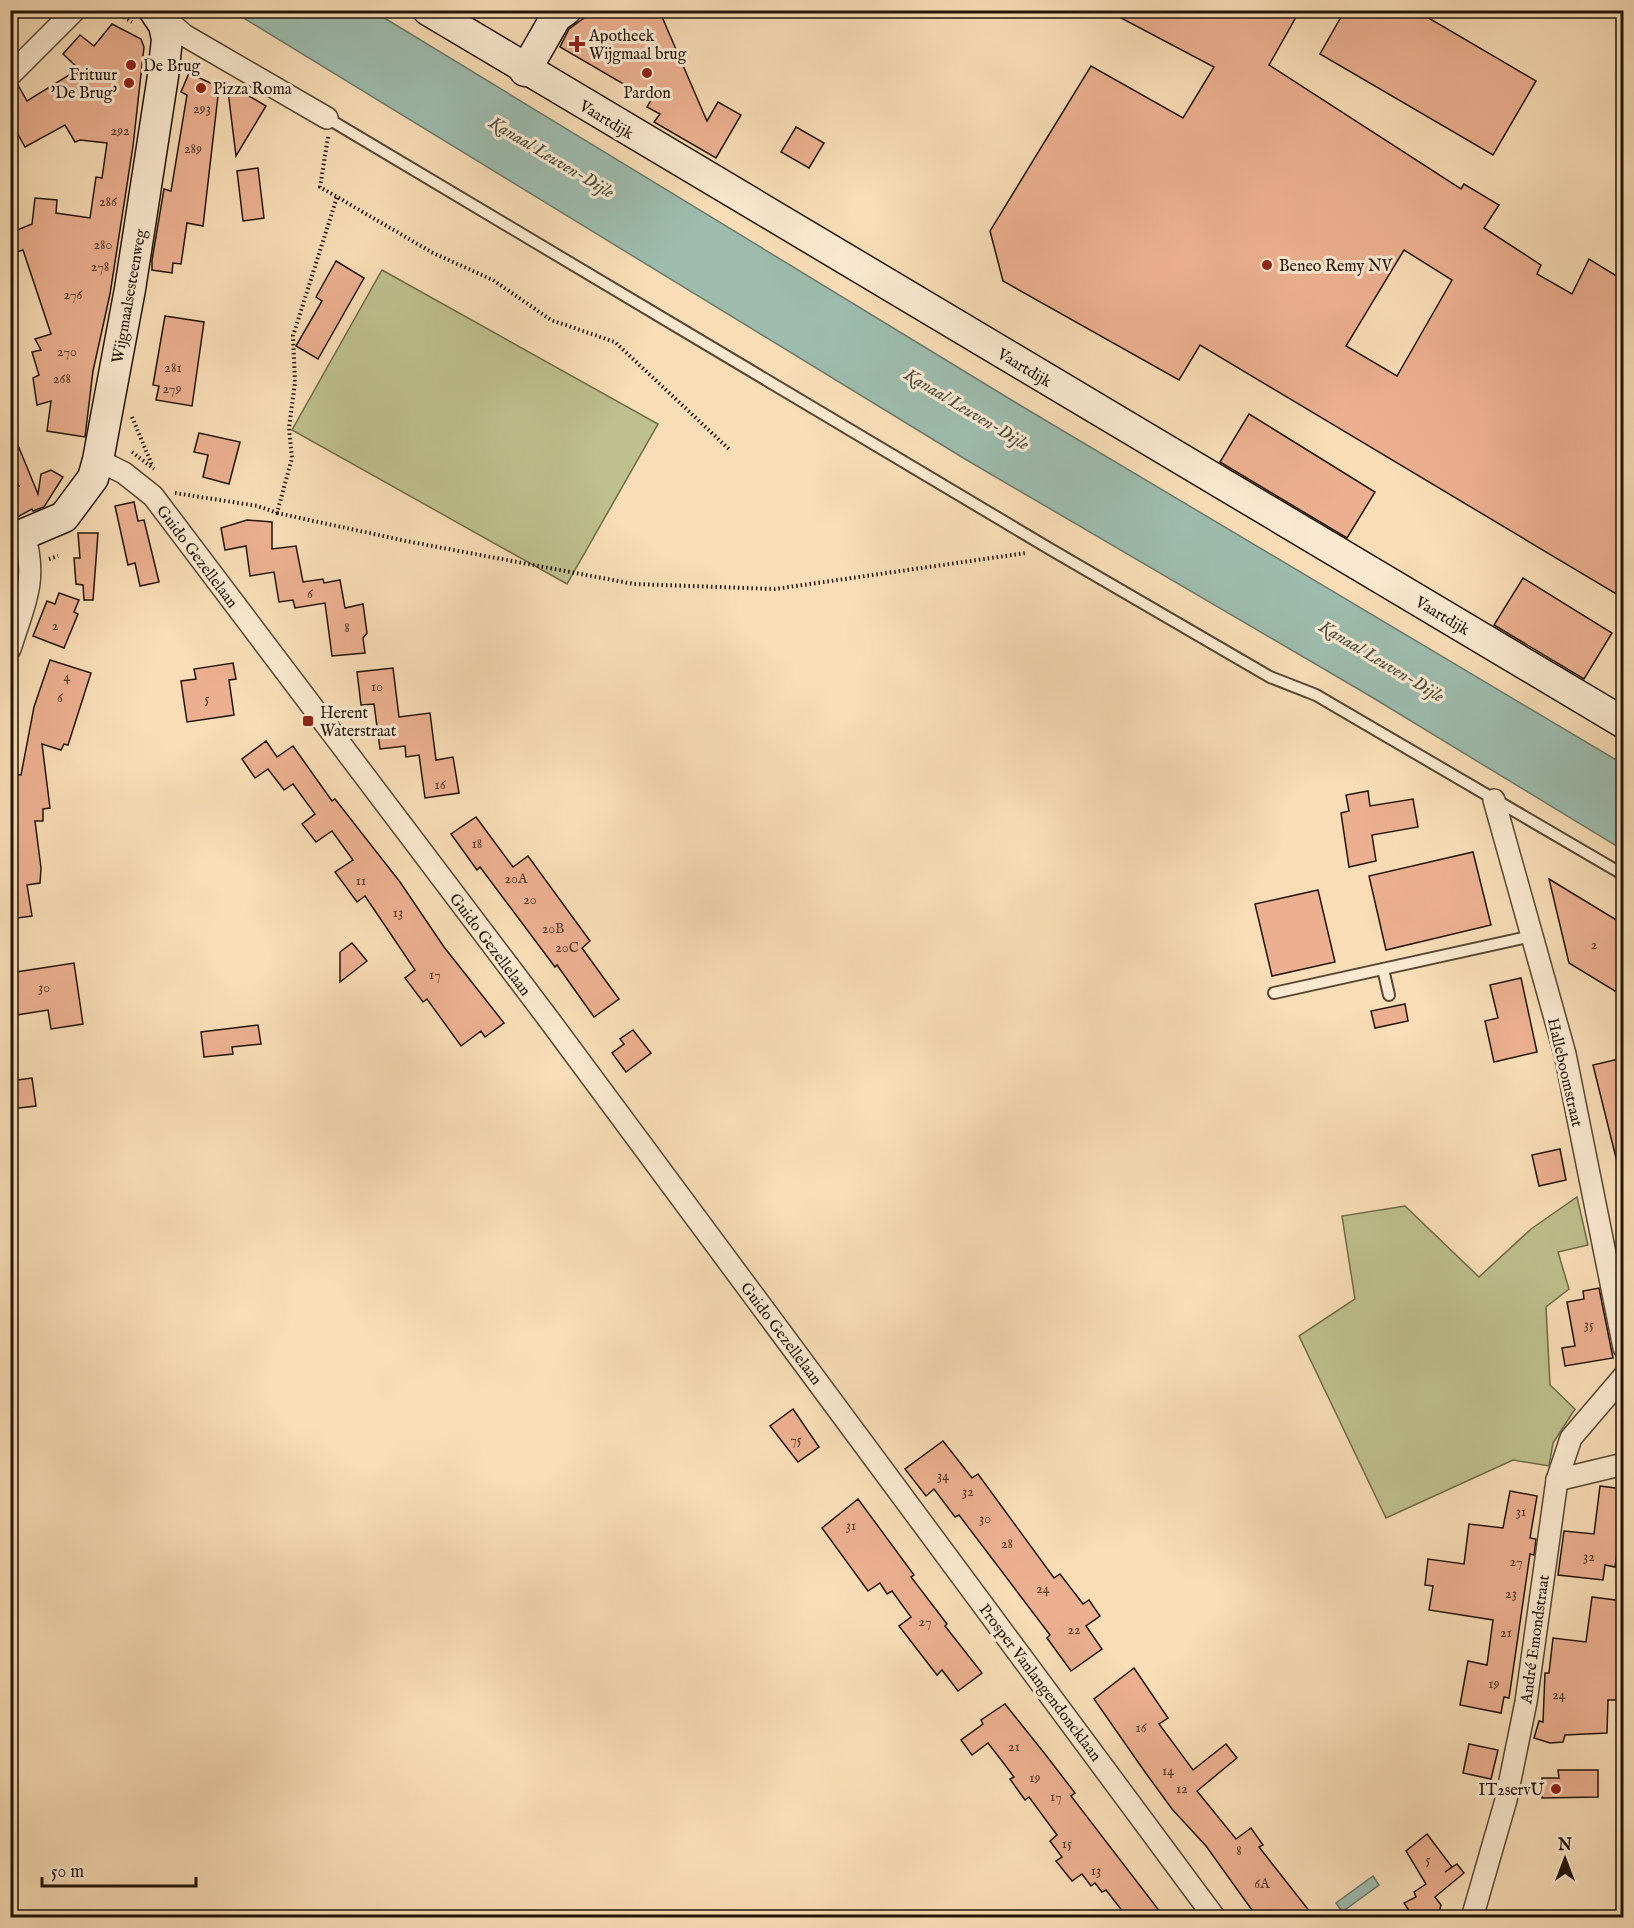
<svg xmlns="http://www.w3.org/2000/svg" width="1634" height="1928" viewBox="0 0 1634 1928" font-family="'IM FELL English',serif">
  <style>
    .green { fill: #bec08d; stroke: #706a4a; stroke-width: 1.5 }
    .water { fill: #9dbcae; stroke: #6c796c; stroke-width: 1.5 }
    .building { fill: #ecb090; stroke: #221508; stroke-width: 1.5; fill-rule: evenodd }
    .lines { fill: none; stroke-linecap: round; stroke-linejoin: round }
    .lane-casing { stroke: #584734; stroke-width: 14 }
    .street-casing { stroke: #584734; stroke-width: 24 }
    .secondary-casing { stroke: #221508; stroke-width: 33 }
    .path { stroke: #221508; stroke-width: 4; stroke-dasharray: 1.5 3; stroke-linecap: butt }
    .lane { stroke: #fae9d0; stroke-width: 10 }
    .street { stroke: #fae9d0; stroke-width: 21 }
    .secondary { stroke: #fae9d0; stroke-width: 30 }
    .poi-dot { fill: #8f2418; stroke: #fae9d0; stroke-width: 2 }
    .labels { text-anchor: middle; stroke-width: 6; stroke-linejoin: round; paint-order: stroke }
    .number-label { font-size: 14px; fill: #543c2a }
    .poi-label { font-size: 16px; fill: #221508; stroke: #fae9d0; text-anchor: start }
    .street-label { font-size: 16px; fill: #221508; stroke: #fae9d0 }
    .water-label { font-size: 18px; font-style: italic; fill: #4d4f42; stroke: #fae9d0 }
  </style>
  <rect width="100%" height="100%" fill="#f8ddb6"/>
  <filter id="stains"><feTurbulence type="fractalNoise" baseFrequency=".00333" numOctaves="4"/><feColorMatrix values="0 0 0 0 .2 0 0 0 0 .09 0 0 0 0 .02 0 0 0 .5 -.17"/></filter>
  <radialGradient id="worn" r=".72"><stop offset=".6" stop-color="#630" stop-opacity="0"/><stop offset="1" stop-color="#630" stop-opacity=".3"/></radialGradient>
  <g class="green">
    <polygon points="382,270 658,424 567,584 292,430"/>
    <polygon points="1577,1197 1588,1245 1558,1252 1569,1289 1546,1307 1550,1385 1575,1409 1553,1443 1549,1466 1513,1460 1386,1518 1299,1336 1355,1299 1342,1216 1405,1206 1479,1277 1531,1229"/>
  </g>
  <g class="water">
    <polygon points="232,11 373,11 1018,404 1623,764 1623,850 1370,696 965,459"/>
    <polygon points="1373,1876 1379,1885 1342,1912 1336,1903"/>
  </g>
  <g class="building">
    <polygon points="595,10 659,10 707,121 718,102 741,115 716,158 654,122 660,114 647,107 651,100 560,47 569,29"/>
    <path d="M1106 10H1300L1269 65 1461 189 1464 184 1499 205 1484 228 1541 265 1537 274 1572 294 1589 259 1623 280V598L1200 345 1179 380 1003 281 990 231 1091 66 1183 118 1214 67ZM1404 250 1452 280 1397 376 1346 346Z"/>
    <polygon points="1345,10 1415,10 1536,81 1493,155 1320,54"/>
    <polygon points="112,24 141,39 144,47 133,146 110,294 93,371 85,437 47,431 51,401 37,405 33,378 39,375 32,352 41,350 35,339 51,334 23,250 10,254 10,233 32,224 35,198 57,200 56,213 90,218 96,177 102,178 107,143 80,140 75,142 65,125 25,147 10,120 10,87 18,85 27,101 79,69 63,54 80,35 94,46"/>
    <polygon points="189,73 219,87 203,226 187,223 181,264 173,263 172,273 152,270 152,260 164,189 171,191 187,95 181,92"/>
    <polygon points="227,83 266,106 236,156"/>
    <polygon points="796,127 824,143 809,168 781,152"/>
    <polygon points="258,168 264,218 243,221 237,171"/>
    <polygon points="336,261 364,278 318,359 296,346 322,301 316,297"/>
    <polygon points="165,316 204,322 192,406 156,400 159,386 153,385"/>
    <polygon points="1249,414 1375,492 1347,538 1220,462"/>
    <polygon points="10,426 38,494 41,474 51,470 63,477 44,507 33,511 32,509 10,521 10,489 19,486 10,470"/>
    <polygon points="199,433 240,442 229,484 203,477 208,455 194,452"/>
    <polygon points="134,502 138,521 144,520 159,582 140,586 135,563 128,565 115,506"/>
    <polygon points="247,520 272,522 272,549 296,546 303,582 323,579 324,583 340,580 345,608 363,604 367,633 363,638 365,653 332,656 325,603 295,608 293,600 279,602 274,572 250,576 246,546 225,550 221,528"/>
    <polygon points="78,533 98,533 93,600 84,600 83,585 76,584 74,558 80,558"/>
    <polygon points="1523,578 1612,633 1584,679 1494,625"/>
    <polygon points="59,593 79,600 74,612 78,614 64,648 33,636 47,601 55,604"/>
    <polygon points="50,660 91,673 68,745 64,744 61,750 42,744 50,808 43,809 43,821 35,821 41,868 40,883 27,885 32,916 10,919 10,774 21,775 34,707"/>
    <polygon points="233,663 236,679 229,680 234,715 187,722 181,681 196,679 194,669"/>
    <polygon points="393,668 399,717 430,713 436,760 453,757 459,793 425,798 419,755 406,757 405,746 380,749 374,704 361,705 357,672"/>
    <polygon points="266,741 277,757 293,746 332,801 335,799 400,882 444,947 504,1023 485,1037 481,1031 461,1046 427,999 423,1002 405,978 415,970 388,930 365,896 357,902 335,872 353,860 332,831 316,842 302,824 315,814 293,784 284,790 268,769 255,778 242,759"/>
    <polygon points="1368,791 1370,806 1413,799 1418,827 1372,835 1376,861 1349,867 1341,813 1349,811 1346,795"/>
    <polygon points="476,817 513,867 528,856 590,941 582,948 619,999 594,1017 557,965 555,967 480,867 477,870 451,834"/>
    <polygon points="1473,852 1491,925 1386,950 1369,876"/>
    <polygon points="1549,879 1623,924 1623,996 1569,963"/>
    <polygon points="1318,890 1335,962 1272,976 1255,904"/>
    <polygon points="352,943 367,961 340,982 340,952"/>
    <polygon points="74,963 83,1024 51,1029 48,1010 10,1016 10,973"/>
    <polygon points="1521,978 1537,1052 1494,1062 1485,1021 1498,1018 1490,985"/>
    <polygon points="1405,1004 1408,1021 1375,1028 1371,1011"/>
    <polygon points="258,1025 261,1044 232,1047 233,1054 204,1057 201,1032"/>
    <polygon points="633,1030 651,1053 626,1072 612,1053 624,1044 620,1039"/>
    <polygon points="1623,1058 1623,1161 1617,1162 1593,1065"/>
    <polygon points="32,1078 36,1106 10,1109 10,1081"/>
    <polygon points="1560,1149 1566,1180 1539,1186 1532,1155"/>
    <polygon points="1599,1288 1613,1358 1565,1366 1562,1348 1575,1346 1567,1302 1584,1299 1583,1291"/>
    <polygon points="793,1409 819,1447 798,1462 770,1426"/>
    <polygon points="943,1441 972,1478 978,1474 1054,1578 1060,1574 1083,1604 1089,1600 1100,1616 1086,1626 1102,1649 1071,1671 1047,1638 1050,1635 959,1515 955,1517 934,1489 926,1496 905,1469"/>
    <polygon points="1600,1486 1623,1489 1623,1553 1617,1552 1615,1567 1605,1565 1603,1580 1558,1575 1564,1531 1594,1534"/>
    <polygon points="1510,1491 1537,1496 1530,1538 1536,1539 1534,1555 1530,1554 1509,1698 1504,1697 1501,1713 1460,1705 1468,1661 1487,1665 1493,1620 1429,1610 1433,1586 1425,1585 1428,1559 1464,1564 1469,1524 1503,1528"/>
    <polygon points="858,1499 914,1575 911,1577 947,1624 945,1626 982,1673 958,1691 942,1670 937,1675 899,1626 911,1617 892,1591 887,1594 880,1583 868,1591 822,1528"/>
    <polygon points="1592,1597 1623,1601 1623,1657 1618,1700 1608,1700 1607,1733 1565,1735 1563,1742 1550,1743 1534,1738 1539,1721 1543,1722 1545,1673 1549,1673 1553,1638 1586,1642"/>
    <polygon points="1134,1668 1168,1718 1159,1724 1193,1770 1226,1744 1237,1758 1197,1791 1236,1839 1251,1828 1263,1845 1259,1847 1314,1917 1257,1917 1206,1846 1172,1809 1145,1772 1094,1699"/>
    <polygon points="1005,1704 1045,1754 1075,1793 1071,1796 1164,1917 1127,1917 1106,1890 1102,1892 1095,1883 1091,1886 1082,1874 1072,1881 1056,1861 1062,1857 1050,1841 1057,1835 1029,1797 1025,1800 1010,1779 1014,1777 1002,1761 988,1743 972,1755 961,1740 983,1724 981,1720"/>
    <polygon points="1469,1744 1498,1750 1491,1779 1463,1773"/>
    <polygon points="1558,1770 1598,1770 1598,1797 1542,1798 1542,1778 1559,1778"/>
    <polygon points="1427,1834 1452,1867 1445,1872 1457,1864 1464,1873 1435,1897 1441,1905 1438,1917 1413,1917 1404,1903 1416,1897 1414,1892 1426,1884 1406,1851"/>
  </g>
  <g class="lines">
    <defs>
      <g id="lane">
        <polyline points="327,118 1050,549 1270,677 1316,695 1624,875"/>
        <polyline points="1383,969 1389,995"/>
        <polyline points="1274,993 1532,936"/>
      </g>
      <g id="street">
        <polyline points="160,14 184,35 327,118"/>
        <polyline points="10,75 75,10"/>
        <polyline points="98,460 124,473 153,496 547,1017 1215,1918"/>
        <path d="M10 649C24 604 38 581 24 534"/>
        <polyline points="1494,800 1565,1054 1624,1348"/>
        <polyline points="1557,1480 1624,1464"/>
        <polyline points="1472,1918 1506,1800 1526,1702 1557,1480 1571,1438 1624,1376"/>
      </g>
      <g id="secondary">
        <polyline points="428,10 1624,723"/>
        <polyline points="525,71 556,17 566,10"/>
        <polyline points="10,540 64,517 93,478 98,460 130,289 163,76 167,39 164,25 154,10"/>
      </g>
    </defs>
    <use href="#lane" class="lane-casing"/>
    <use href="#street" class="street-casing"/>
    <use href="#secondary" class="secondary-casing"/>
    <g class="path">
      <polyline points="112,10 132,22"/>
      <polyline points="328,137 320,187 433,253 493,280 551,320 615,342 731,451"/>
      <polyline points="132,417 152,465"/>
      <polyline points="132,452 154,469"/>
      <polyline points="175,493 258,506 277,513 292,458 289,428 295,382 293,336 337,197"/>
      <polyline points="277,513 406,541 634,584 775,589 1026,553"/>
      <polyline points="49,559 58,556"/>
    </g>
    <use href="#lane" class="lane"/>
    <use href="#street" class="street"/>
    <use href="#secondary" class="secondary"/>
  </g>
  <g class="poi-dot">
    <path d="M574 35h6v6h6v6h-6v6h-6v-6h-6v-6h6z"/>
    <circle cx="131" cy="65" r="6"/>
    <circle cx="647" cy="73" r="6"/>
    <circle cx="129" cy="83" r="6"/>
    <circle cx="201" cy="88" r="6"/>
    <circle cx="1267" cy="265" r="6"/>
    <rect x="302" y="715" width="12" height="12" rx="3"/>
    <circle cx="1556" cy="1789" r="6"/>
  </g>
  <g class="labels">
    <g class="number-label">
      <text x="202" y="113">293</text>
      <text x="120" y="135">292</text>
      <text x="193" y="153">289</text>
      <text x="108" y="206">286</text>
      <text x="103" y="249">280</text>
      <text x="100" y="271">278</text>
      <text x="73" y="299">276</text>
      <text x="67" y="356">270</text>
      <text x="173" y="372">281</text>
      <text x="62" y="383">268</text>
      <text x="172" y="393">279</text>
      <text x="310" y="598">6</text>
      <text x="55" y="630">2</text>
      <text x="347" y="632">8</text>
      <text x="67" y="681">4</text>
      <text x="377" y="691">10</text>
      <text x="60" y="702">6</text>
      <text x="207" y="703">5</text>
      <text x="440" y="789">16</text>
      <text x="477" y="848">18</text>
      <text x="516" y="883">20A</text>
      <text x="361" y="885">11</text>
      <text x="530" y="904">20</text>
      <text x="398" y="917">13</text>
      <text x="553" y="933">20B</text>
      <text x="1594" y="949">2</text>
      <text x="567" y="952">20C</text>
      <text x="435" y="979">17</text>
      <text x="44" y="992">30</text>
      <text x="1589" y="1329">35</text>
      <text x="796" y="1444">75</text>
      <text x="943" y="1480">34</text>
      <text x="968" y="1496">32</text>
      <text x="1521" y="1516">31</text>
      <text x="985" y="1523">30</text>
      <text x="851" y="1530">31</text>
      <text x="1007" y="1548">28</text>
      <text x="1589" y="1561">32</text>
      <text x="1516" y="1566">27</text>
      <text x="1043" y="1593">24</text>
      <text x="1511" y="1598">23</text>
      <text x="925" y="1626">27</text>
      <text x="1074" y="1634">22</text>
      <text x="1506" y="1637">21</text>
      <text x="1494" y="1688">19</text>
      <text x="1559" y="1699">24</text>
      <text x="1141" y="1732">16</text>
      <text x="1014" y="1751">21</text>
      <text x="1168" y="1775">14</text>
      <text x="1035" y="1782">19</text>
      <text x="1182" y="1793">12</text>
      <text x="1056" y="1801">17</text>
      <text x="1067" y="1848">15</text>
      <text x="1239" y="1855">8</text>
      <text x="1428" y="1864">5</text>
      <text x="1096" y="1875">13</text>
      <text x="1262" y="1888">6A</text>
    </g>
    <g class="poi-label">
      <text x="589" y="41">Apotheek<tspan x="589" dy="18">Wijgmaal brug</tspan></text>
      <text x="143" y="71">De Brug</text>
      <text x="117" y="80" text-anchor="end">Frituur<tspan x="117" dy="18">'De Brug'</tspan></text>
      <text x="213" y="94">Pizza Roma</text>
      <text x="647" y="98" text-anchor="middle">Pardon</text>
      <text x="1279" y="271">Beneo Remy NV</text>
      <text x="320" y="718">Herent<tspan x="320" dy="18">Waterstraat</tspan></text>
      <text x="1544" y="1795" text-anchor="end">IT2servU</text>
    </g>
    <g class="street-label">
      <text transform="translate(607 119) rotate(31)" y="6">Vaartdijk</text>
      <text transform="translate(128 296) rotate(-80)" y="6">Wijgmaalsesteenweg</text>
      <text transform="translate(1025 367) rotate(31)" y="6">Vaartdijk</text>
      <text transform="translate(198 556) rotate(53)" y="6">Guido Gezellelaan</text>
      <text transform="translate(1443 615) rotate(31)" y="6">Vaartdijk</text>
      <text transform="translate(491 944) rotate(53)" y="6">Guido Gezellelaan</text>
      <text transform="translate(1566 1072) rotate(77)" y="6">Halleboomstraat</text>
      <text transform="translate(782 1333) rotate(53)" y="6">Guido Gezellelaan</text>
      <text transform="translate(1534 1639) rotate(-82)" y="6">André Emondstraat</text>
      <text transform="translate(1041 1682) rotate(53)" y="6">Prosper Vanlangendoncklaan</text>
    </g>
    <g class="water-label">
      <text transform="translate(552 157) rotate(31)" y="6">Kanaal Leuven-Dijle</text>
      <text transform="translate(967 409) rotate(31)" y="6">Kanaal Leuven-Dijle</text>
      <text transform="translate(1382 661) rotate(31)" y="6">Kanaal Leuven-Dijle</text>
    </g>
  </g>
  <rect width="1634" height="1928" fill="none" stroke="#f8ddb6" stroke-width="36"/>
  <rect x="12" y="12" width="1610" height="1904" fill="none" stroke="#221508" stroke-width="3"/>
  <rect x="18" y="18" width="1598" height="1892" fill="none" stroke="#221508" stroke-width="1.5"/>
  <g transform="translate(1565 1859)" stroke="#fae9d0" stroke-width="4.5" paint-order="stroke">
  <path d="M0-4.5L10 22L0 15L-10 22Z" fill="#221508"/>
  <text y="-9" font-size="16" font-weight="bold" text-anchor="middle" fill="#221508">N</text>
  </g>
  <path d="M42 1877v9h154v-9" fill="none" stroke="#221508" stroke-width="3"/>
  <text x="51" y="1877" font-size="18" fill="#221508" stroke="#fae9d0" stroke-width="4.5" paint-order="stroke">50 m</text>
  <rect width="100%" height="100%" filter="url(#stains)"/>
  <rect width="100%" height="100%" fill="url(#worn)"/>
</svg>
